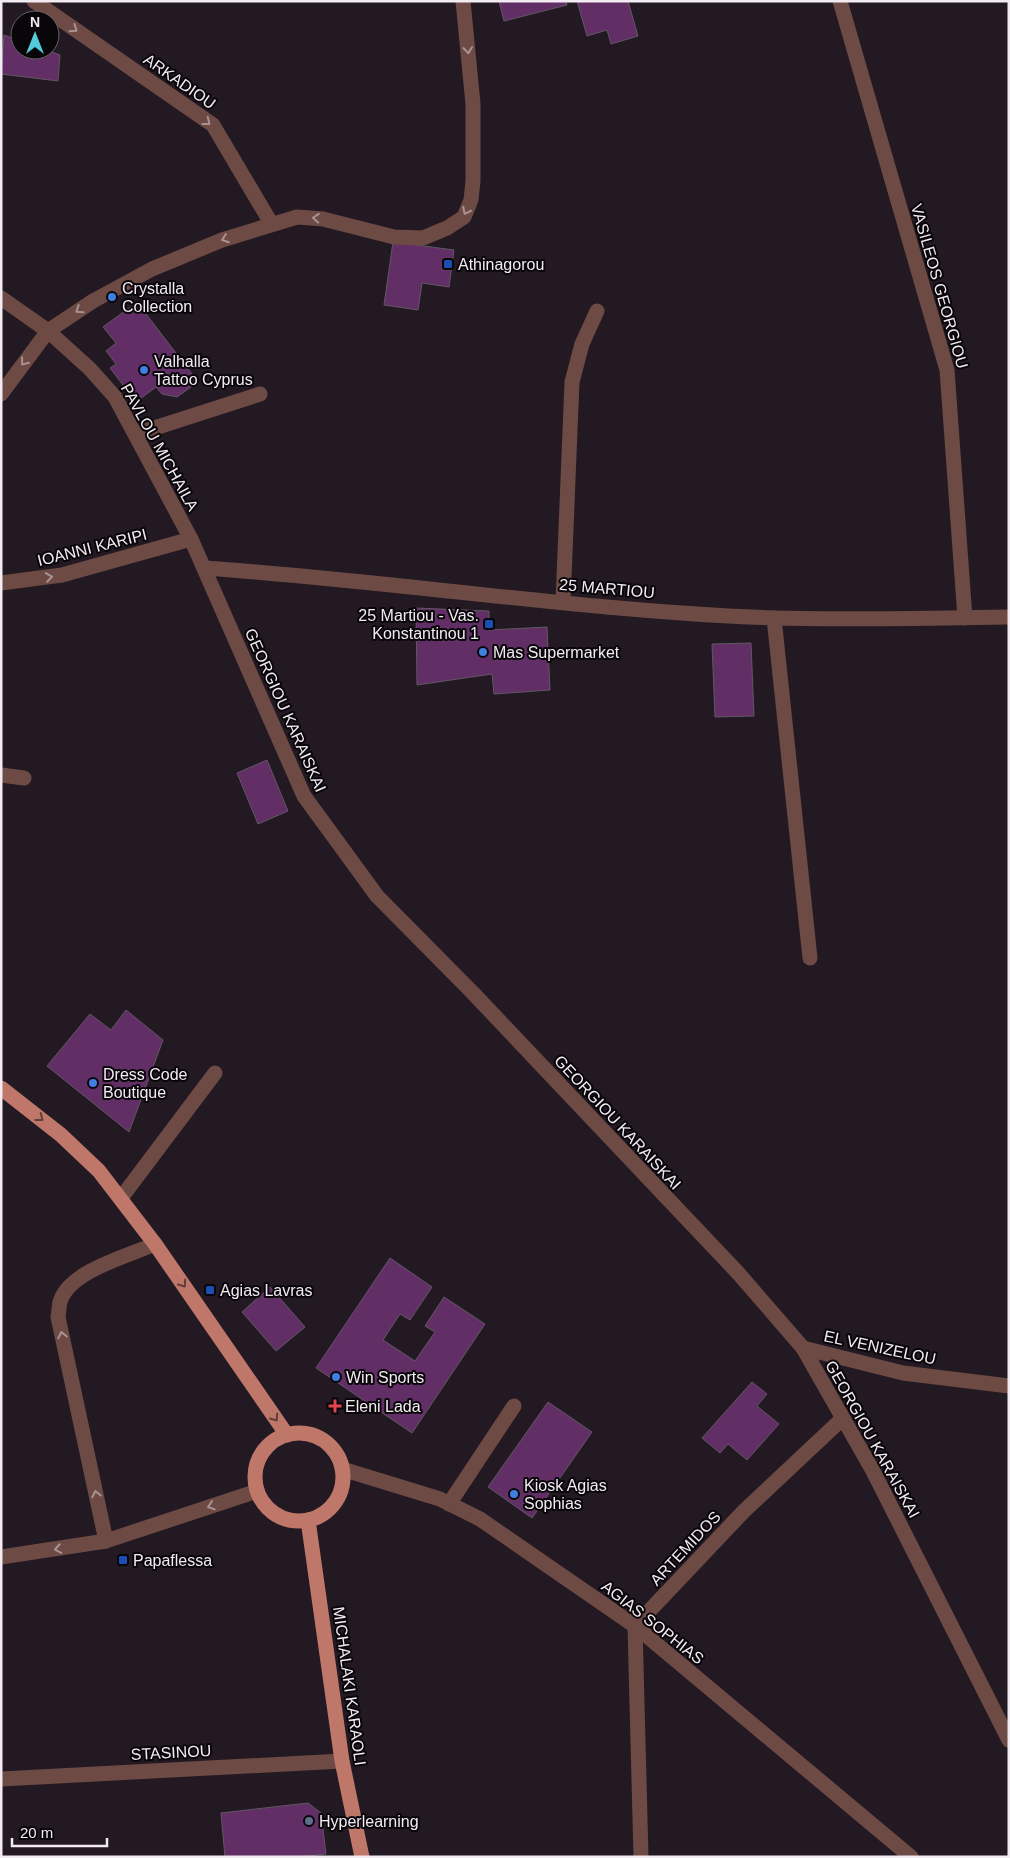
<svg xmlns="http://www.w3.org/2000/svg" width="1010" height="1858" viewBox="0 0 1010 1858" font-family="Arial,sans-serif">
  <style>
    .building { fill: #622e66; stroke: #625763 }
    .lines { fill: none; stroke-linecap: round; stroke-linejoin: round }
    .minor { stroke: #6d4a44; stroke-width: 15 }
    .major { stroke: #bf776a; stroke-width: 15 }
    .oneway { stroke: #a99292 }
    .oneway2 { stroke: #643e3a }
    .transit-dot { fill: #1a4fb4; stroke: #09060a; stroke-width: 2 }
    .shop-dot { fill: #3f7fe0; stroke: #09060a; stroke-width: 2 }
    .health-dot { fill: #e0444e; stroke: #09060a; stroke-width: 2 }
    .service-dot { fill: #5c6f8a; stroke: #09060a; stroke-width: 2 }
    .labels { text-anchor: middle; stroke-width: 4; stroke-linejoin: round; paint-order: stroke }
    .street-label { font-size: 16px; fill: #f2ebf2; stroke: #09060a }
    .poi-label { font-size: 16px; fill: #f2ebf2; stroke: #09060a; text-anchor: start }
  </style>
  <rect width="100%" height="100%" fill="#231923"/>
  <g class="building">
    <polygon points="499,1 566,1 567,5 504,21"/>
    <polygon points="577,1 628,1 638,36 611,44 607,30 587,36"/>
    <polygon points="4,35 20,41 20,50 47,50 60,55 58,81 1,74"/>
    <polygon points="393,242 454,250 449,287 422,283 418,310 384,305"/>
    <polygon points="137,302 198,382 177,397 162,394 156,387 136,402 110,368 116,364 106,351 116,343 103,327"/>
    <polygon points="416,608 489,611 489,630 547,627 550,690 494,694 492,674 417,685"/>
    <polygon points="751,643 754,716 715,717 712,644"/>
    <polygon points="267,760 288,811 258,824 237,773"/>
    <polygon points="126,1010 163,1040 129,1132 47,1066 90,1014 111,1030"/>
    <polygon points="390,1258 432,1287 410,1320 400,1314 383,1340 415,1361 435,1332 425,1326 444,1297 485,1324 412,1433 316,1368"/>
    <polygon points="270,1287 305,1327 276,1351 242,1312"/>
    <polygon points="752,1382 767,1394 757,1406 779,1424 747,1460 728,1444 720,1453 702,1438"/>
    <polygon points="548,1402 592,1432 532,1518 488,1487"/>
    <polygon points="308,1803 321,1813 326,1854 299,1857 225,1857 221,1813"/>
  </g>
  <g class="lines">
    <g class="minor">
      <polyline points="34,1 213,125 271,223"/>
      <polyline points="840,1 947,370 965,618"/>
      <polyline points="1,298 48,331 90,369 115,397 191,539 304,796 377,896 473,993 739,1274 803,1348 873,1471 1009,1740"/>
      <polyline points="1,394 48,331 93,301 152,269 222,240 297,217 323,219 394,237 423,238 447,228 464,217 471,200 473,181 473,104 463,1"/>
      <polyline points="136,434 260,394"/>
      <path d="M204 568C394 581 583 611 774 618 852 620 931 618 1009 617"/>
      <polyline points="1,583 62,575 191,539"/>
      <polyline points="563,602 572,382 582,344 597,311"/>
      <polyline points="774,618 810,958"/>
      <polyline points="1,775 24,778"/>
      <polyline points="121,1198 215,1073"/>
      <polyline points="803,1348 903,1373 1009,1386"/>
      <polyline points="342,1469 440,1499 480,1519 635,1626 911,1857"/>
      <polyline points="449,1504 514,1406"/>
      <path d="M106 1541 58 1317C59 1312 59 1306 60 1302 69 1271 128 1256 155 1244"/>
      <polyline points="1,1557 106,1541 257,1491"/>
      <polyline points="1,1779 342,1761"/>
      <polyline points="641,1857 635,1626 744,1511 842,1419"/>
    </g>
    <g class="major">
      <polyline points="1,1088 61,1135 99,1171 155,1244 287,1435"/>
      <circle cx="299" cy="1477" r="44"/>
      <polyline points="308,1520 342,1761 362,1857"/>
    </g>
  </g>
  <defs><path id="oneway-chevron" d="M-2-3.5L2.5 0L-2 3.5" fill="none" stroke-width="1.6" stroke-linecap="round" stroke-linejoin="round" transform="scale(1.25)"/></defs>
  <g class="oneway">
    <use href="#oneway-chevron" transform="translate(74 29) rotate(35)"/>
    <use href="#oneway-chevron" transform="translate(468 50) rotate(84)"/>
    <use href="#oneway-chevron" transform="translate(207 122) rotate(38)"/>
    <use href="#oneway-chevron" transform="translate(466 211) rotate(117)"/>
    <use href="#oneway-chevron" transform="translate(316 218) rotate(-176)"/>
    <use href="#oneway-chevron" transform="translate(225 239) rotate(160)"/>
    <use href="#oneway-chevron" transform="translate(79 310) rotate(146)"/>
    <use href="#oneway-chevron" transform="translate(24 362) rotate(128)"/>
    <use href="#oneway-chevron" transform="translate(49 577) rotate(-9)"/>
    <use href="#oneway-chevron" transform="translate(62 1335) rotate(-102)"/>
    <use href="#oneway-chevron" transform="translate(96 1494) rotate(-102)"/>
    <use href="#oneway-chevron" transform="translate(211 1506) rotate(162)"/>
    <use href="#oneway-chevron" transform="translate(58 1549) rotate(170)"/>
  </g>
  <g class="oneway2">
    <use href="#oneway-chevron" transform="translate(40 1118) rotate(38)"/>
    <use href="#oneway-chevron" transform="translate(183 1284) rotate(55)"/>
    <use href="#oneway-chevron" transform="translate(275 1418) rotate(55)"/>
  </g>
  <g class="transit-dot">
    <rect x="443" y="259" width="10" height="10" rx="2.5"/>
    <rect x="484" y="619" width="10" height="10" rx="2.5"/>
    <rect x="205" y="1285" width="10" height="10" rx="2.5"/>
    <rect x="118" y="1555" width="10" height="10" rx="2.5"/>
  </g>
  <g class="shop-dot">
    <circle cx="112" cy="297" r="5"/>
    <circle cx="144" cy="370" r="5"/>
    <circle cx="483" cy="652" r="5"/>
    <circle cx="93" cy="1083" r="5"/>
    <circle cx="336" cy="1377" r="5"/>
    <circle cx="514" cy="1494" r="5"/>
  </g>
  <path class="health-dot" d="M332.5 1398.5h5v5h5v5h-5v5h-5v-5h-5v-5h5z"/>
  <circle class="service-dot" cx="309" cy="1821" r="5"/>
  <g class="labels">
    <g class="street-label">
      <text transform="translate(180 81) rotate(35)" y="6">ARKADIOU</text>
      <text transform="translate(940 286) rotate(74)" y="6">VASILEOS GEORGIOU</text>
      <text transform="translate(160 447) rotate(61)" y="6">PAVLOU MICHAILA</text>
      <text transform="translate(92 547) rotate(-14)" y="6">IOANNI KARIPI</text>
      <text transform="translate(607 588) rotate(5)" y="6">25 MARTIOU</text>
      <text transform="translate(286 710) rotate(66)" y="6">GEORGIOU KARAISKAI</text>
      <text transform="translate(618 1122) rotate(47)" y="6">GEORGIOU KARAISKAI</text>
      <text transform="translate(880 1347) rotate(12)" y="6">EL VENIZELOU</text>
      <text transform="translate(873 1439) rotate(61)" y="6">GEORGIOU KARAISKAI</text>
      <text transform="translate(685 1548) rotate(-47)" y="6">ARTEMIDOS</text>
      <text transform="translate(653 1622) rotate(38)" y="6">AGIAS SOPHIAS</text>
      <text transform="translate(350 1686) rotate(82)" y="6">MICHALAKI KARAOLI</text>
      <text transform="translate(171 1752) rotate(-3)" y="6">STASINOU</text>
    </g>
    <g class="poi-label">
      <text x="458" y="270">Athinagorou</text>
      <text x="122" y="294">Crystalla<tspan x="122" dy="18">Collection</tspan></text>
      <text x="154" y="367">Valhalla<tspan x="154" dy="18">Tattoo Cyprus</tspan></text>
      <text x="479" y="621" text-anchor="end">25 Martiou - Vas.<tspan x="479" dy="18">Konstantinou 1</tspan></text>
      <text x="493" y="658">Mas Supermarket</text>
      <text x="103" y="1080">Dress Code<tspan x="103" dy="18">Boutique</tspan></text>
      <text x="220" y="1296">Agias Lavras</text>
      <text x="346" y="1383">Win Sports</text>
      <text x="345" y="1412">Eleni Lada</text>
      <text x="524" y="1491">Kiosk Agias<tspan x="524" dy="18">Sophias</tspan></text>
      <text x="133" y="1566">Papaflessa</text>
      <text x="319" y="1827">Hyperlearning</text>
    </g>
  </g>
  <rect width="1010" height="1858" fill="none" stroke="#f2ebf2" stroke-width="5"/>
  <g transform="translate(35 35)"><circle r="24" fill="#09060a" stroke="#666267"/>
  <path d="M0-4L9 19L0 12L-9 19Z" fill="#53cbda"/>
  <text y="-8" font-size="14" font-weight="bold" text-anchor="middle" fill="#f2ebf2">N</text>
  </g>
  <path d="M12 1838v8h95v-8" fill="none" stroke="#f2ebf2" stroke-width="2.5"/>
  <text x="20" y="1838" font-size="15" fill="#f2ebf2" stroke="#09060a" stroke-width="4" paint-order="stroke">20 m</text>
</svg>
